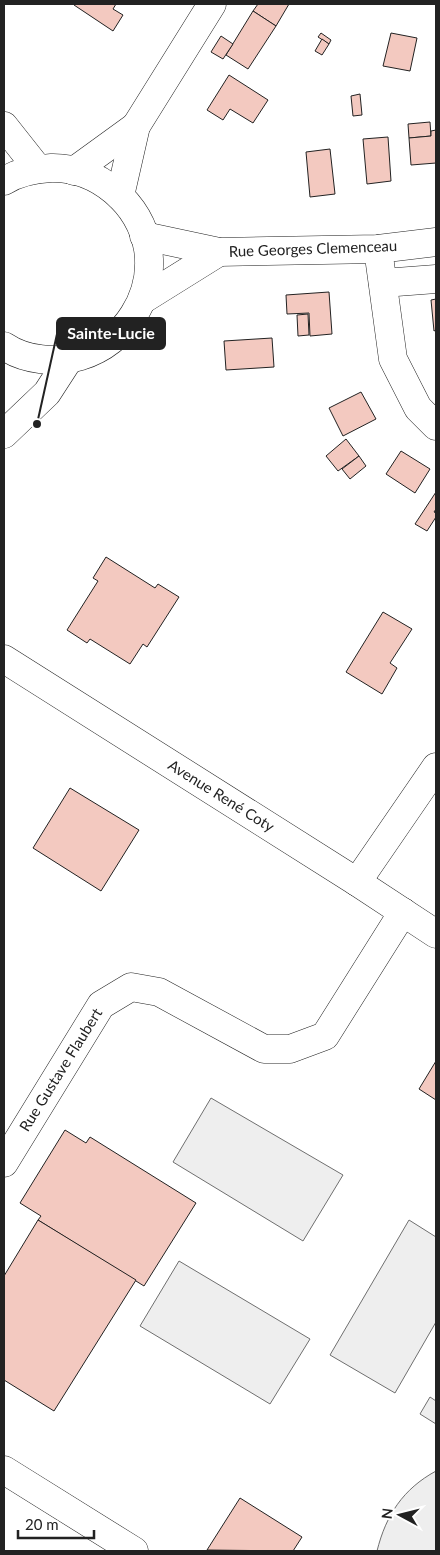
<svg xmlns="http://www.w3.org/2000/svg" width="440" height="1555" viewBox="0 0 440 1555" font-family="Lato,sans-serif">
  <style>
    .green { fill: #eee; stroke: #6f6f6f }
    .building { fill: #f3c9c0; stroke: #222 }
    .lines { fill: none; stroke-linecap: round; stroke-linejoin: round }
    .minor-casing { stroke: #222; stroke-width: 29 }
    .minor { stroke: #fff; stroke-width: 28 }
    .labels { text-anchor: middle; stroke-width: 4; stroke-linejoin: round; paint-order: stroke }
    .street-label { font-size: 15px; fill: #222; stroke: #fff }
    .leader { fill: none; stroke: #222; stroke-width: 2 }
    .callout-dot { fill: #222; stroke: #fff; stroke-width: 2 }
    .callout { fill: #222; stroke: #222; stroke-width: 2 }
    .callout-label { font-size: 16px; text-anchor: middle; font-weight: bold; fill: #fff }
  </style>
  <rect width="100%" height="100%" fill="#fff"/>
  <g class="green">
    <polygon points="211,1098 343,1175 303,1241 173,1162"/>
    <polygon points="409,1220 436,1237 436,1322 395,1393 330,1355"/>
    <polygon points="179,1261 310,1339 270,1404 140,1326"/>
    <polygon points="430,1397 436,1401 436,1424 420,1414"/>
    <path d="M436 1471V1551H377C386 1515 403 1489 436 1471Z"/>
  </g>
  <g class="building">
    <polygon points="75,4 116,4 113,9 123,15 113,31 74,5"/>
    <polygon points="258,4 289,4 276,26 253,11"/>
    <polygon points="253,11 276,26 248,69 226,55"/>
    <polygon points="321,33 331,40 329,44 318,37"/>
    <polygon points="391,33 417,38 410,71 383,66"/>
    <polygon points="221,36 233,44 223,59 211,52"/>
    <polygon points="322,39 329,44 322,55 315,51"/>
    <polygon points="229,75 268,100 253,123 230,109 223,120 207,110"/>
    <polygon points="360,94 362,115 353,116 351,96"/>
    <polygon points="430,122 431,136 409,138 408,124"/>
    <polygon points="436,130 436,163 411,165 409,138 431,136 431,131"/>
    <polygon points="388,137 391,181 367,184 363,139"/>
    <polygon points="330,149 335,194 310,197 306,152"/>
    <polygon points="329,292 332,334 310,336 309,313 287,314 286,295"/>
    <polygon points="436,299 436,330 434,331 431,300"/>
    <polygon points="308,314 309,335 298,336 297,315"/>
    <polygon points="272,338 274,367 226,370 224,341"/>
    <polygon points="361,392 376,419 343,436 329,408"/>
    <polygon points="346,439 359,456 338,471 326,456"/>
    <polygon points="401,451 430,469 415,493 386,474"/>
    <polygon points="359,456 366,466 350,479 342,469"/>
    <polygon points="436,492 436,509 434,512 436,513 436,517 427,531 415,524"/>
    <polygon points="106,557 155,588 158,584 179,597 147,647 143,644 130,664 90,639 87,643 67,630 98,581 93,578"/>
    <polygon points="383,612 412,629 390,663 397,668 382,694 346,672"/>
    <polygon points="70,788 139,830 101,891 33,848"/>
    <polygon points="436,1061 436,1100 419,1089"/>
    <polygon points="65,1130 86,1143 90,1137 196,1203 144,1286 38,1220 41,1216 20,1203"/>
    <polygon points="38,1220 136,1280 54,1411 4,1380 4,1276"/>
    <polygon points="240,1498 302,1537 293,1551 207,1550"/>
  </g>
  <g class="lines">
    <defs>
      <g id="minor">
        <polyline points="4,126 38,169"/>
        <polyline points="74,171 136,126"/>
        <path d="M4 181C18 172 34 169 51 168 98 167 140 203 148 249 155 296 125 342 81 356 56 363 26 361 4 346"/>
        <polyline points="120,196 136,126 212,4"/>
        <polyline points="144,236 219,252 378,249 436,242"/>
        <polyline points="378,249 393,359 418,408 436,426"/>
        <polyline points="383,283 436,279"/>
        <polyline points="142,300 219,252"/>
        <polyline points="4,434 47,393 69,359"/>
        <polyline points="4,659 357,882 436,934"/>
        <polyline points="357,882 436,767"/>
        <polyline points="4,1163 101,1005 131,987 159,992 264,1049 290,1049 325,1036 403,912"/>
        <polyline points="4,1470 134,1551"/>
      </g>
    </defs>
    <use href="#minor" class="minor-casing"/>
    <use href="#minor" class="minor"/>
  </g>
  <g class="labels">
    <g class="street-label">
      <text transform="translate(313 249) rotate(-2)" y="5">Rue Georges Clemenceau</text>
      <text transform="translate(221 796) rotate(32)" y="5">Avenue René Coty</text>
      <text transform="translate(61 1070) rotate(-58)" y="5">Rue Gustave Flaubert</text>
    </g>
  </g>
  <path class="leader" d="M37 424L57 334"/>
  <circle class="callout-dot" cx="37" cy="424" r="5"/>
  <rect class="callout" x="57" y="318" width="108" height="31" rx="5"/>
  <g class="callout-label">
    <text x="111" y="339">Sainte-Lucie</text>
  </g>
  <rect width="440" height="1555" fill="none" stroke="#222222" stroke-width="10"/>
  <g transform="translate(400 1515) rotate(277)" stroke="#ffffff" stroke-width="4" paint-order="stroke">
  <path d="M0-4L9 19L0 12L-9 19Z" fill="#222222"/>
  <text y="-8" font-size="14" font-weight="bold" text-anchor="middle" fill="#222222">N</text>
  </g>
  <path d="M18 1530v8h76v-8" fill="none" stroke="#222222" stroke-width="2.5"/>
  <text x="25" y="1530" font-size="15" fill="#222222" stroke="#ffffff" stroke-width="4" paint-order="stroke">20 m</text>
</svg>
